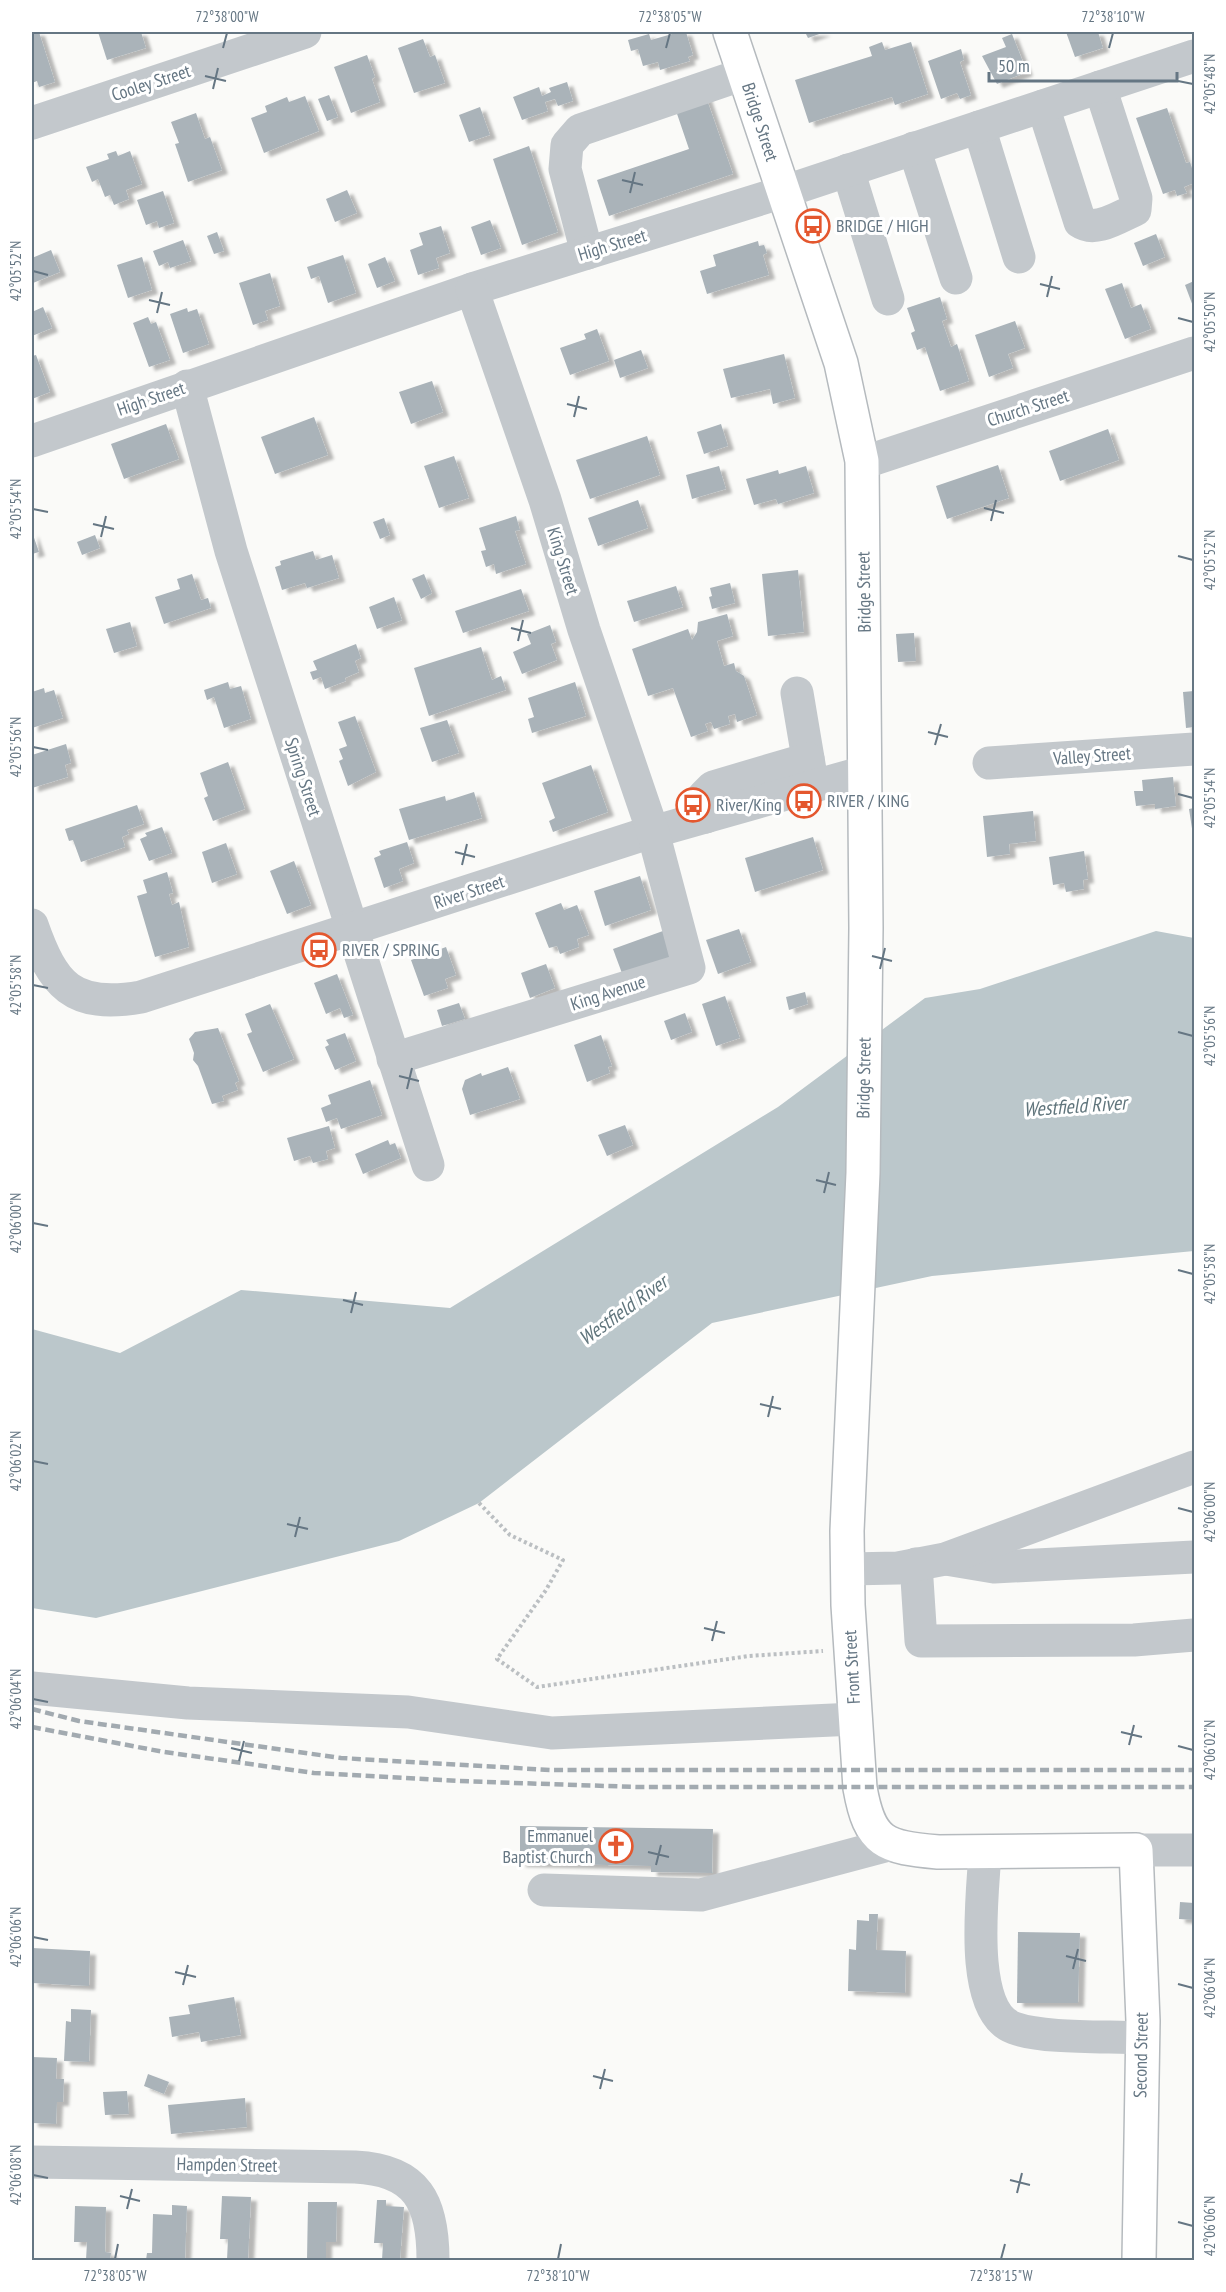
<svg xmlns="http://www.w3.org/2000/svg" width="1226" height="2292" viewBox="0 0 1226 2292" font-family="'PT Sans Narrow',sans-serif">
  <style>
    .water { fill: #bbc7cb }
    .building { fill: #aab3b9; filter: url(#shadow) }
    .lines { fill: none; stroke-linecap: round; stroke-linejoin: round }
    .major-casing { stroke: #b5babe; stroke-width: 36 }
    .path { stroke: #bbbfc2; stroke-width: 4; stroke-dasharray: 3 3; stroke-linecap: butt }
    .minor { stroke: #c3c8cc; stroke-width: 33 }
    .major { stroke: #fff; stroke-width: 33 }
    .rail { stroke: #a2aab0; stroke-width: 4.5; stroke-dasharray: 9 4.5; stroke-linecap: butt }
    .ticks { fill: none; stroke: #657683; stroke-width: 2 }
    .labels { text-anchor: middle; stroke-width: 6; stroke-linejoin: round; paint-order: stroke }
    .street-label { font-size: 18px; fill: #657683; stroke: #fff }
    .poi-label { font-size: 18px; fill: #657683; stroke: #fff; text-anchor: start }
    .water-label { font-size: 20px; font-style: italic; fill: #60757c; stroke: #fff }
    .neatline { fill: none; stroke: #657683; stroke-width: 2 }
    .ticks-label { font-size: 15px; text-anchor: middle; fill: #657683 }
  </style>
  <defs>
    <filter id="shadow"><feDropShadow dx="6" dy="4" stdDeviation="1.5" flood-color="#0004"/></filter>
  </defs>
  <rect width="100%" height="100%" fill="#fafaf8"/>
  <polygon class="water" points="1156,931 1194,938 1194,1251 932,1276 712,1323 479,1503 399,1541 96,1618 32,1608 32,1329 120,1353 241,1290 450,1308 778,1107 925,998 980,989"/>
  <g class="building">
    <polygon points="32,32 39,32 55,82 39,87 37,81 32,83"/>
    <polygon points="98,32 141,32 146,48 107,60"/>
    <polygon points="679,32 686,32 693,55 688,57 690,61 660,70 658,62 643,66 638,49 631,51 628,40 649,34 651,40"/>
    <polygon points="805,32 825,32 808,38"/>
    <polygon points="1066,32 1098,32 1103,48 1075,57"/>
    <polygon points="1012,34 1027,72 997,84 982,56 1006,47 1002,38"/>
    <polygon points="423,39 430,57 435,55 445,83 414,93 398,48"/>
    <polygon points="882,42 885,50 911,42 928,94 895,105 892,97 809,123 795,80 872,56 869,47"/>
    <polygon points="961,49 964,60 960,62 971,95 960,99 957,93 941,99 928,61"/>
    <polygon points="367,55 375,77 372,79 380,102 351,113 334,67"/>
    <polygon points="567,82 573,101 558,106 555,99 545,102 548,111 522,120 513,97 539,87 542,96 551,92 549,88"/>
    <polygon points="705,94 733,174 609,216 597,180 689,149 674,105"/>
    <polygon points="329,95 338,117 327,121 318,99"/>
    <polygon points="305,96 319,131 264,153 251,118 267,112 265,106 287,97 289,102"/>
    <polygon points="480,107 490,135 469,142 459,115"/>
    <polygon points="1167,108 1186,163 1190,162 1194,175 1194,183 1184,187 1187,193 1177,196 1175,190 1163,194 1136,118"/>
    <polygon points="196,113 205,139 210,137 222,170 188,182 175,144 179,143 171,122"/>
    <polygon points="529,146 558,232 522,245 493,159"/>
    <polygon points="116,151 118,156 130,151 142,184 126,190 129,199 114,205 110,195 105,197 98,179 92,182 86,167 109,159 107,154"/>
    <polygon points="347,190 357,213 335,222 326,199"/>
    <polygon points="163,191 174,223 159,228 157,221 146,225 137,200"/>
    <polygon points="490,220 501,248 481,255 471,227"/>
    <polygon points="441,226 450,253 436,258 439,268 418,275 410,250 423,245 419,233"/>
    <polygon points="217,232 224,251 214,254 207,236"/>
    <polygon points="1156,234 1165,257 1143,266 1134,243"/>
    <polygon points="183,240 191,261 170,268 168,262 159,266 153,251"/>
    <polygon points="758,241 759,246 764,245 767,253 763,255 769,275 707,294 700,271 716,266 713,255"/>
    <polygon points="51,250 60,272 33,283 32,258"/>
    <polygon points="343,255 356,293 328,303 319,276 311,279 307,267"/>
    <polygon points="142,257 152,290 128,298 117,265"/>
    <polygon points="385,257 395,281 377,288 368,264"/>
    <polygon points="270,273 280,306 265,311 268,320 253,325 239,283"/>
    <polygon points="1194,281 1194,309 1185,285"/>
    <polygon points="1122,283 1131,308 1141,304 1151,329 1125,339 1105,289"/>
    <polygon points="940,297 947,319 942,321 951,347 957,344 969,381 940,391 925,347 917,350 911,333 915,331 907,308"/>
    <polygon points="43,307 52,328 32,336 32,312"/>
    <polygon points="187,308 188,312 197,309 209,344 183,353 170,314"/>
    <polygon points="148,317 151,324 156,322 170,360 149,367 133,323"/>
    <polygon points="1015,321 1025,348 1008,354 1013,368 989,377 975,335"/>
    <polygon points="597,329 609,361 570,375 560,348 586,339 584,334"/>
    <polygon points="641,350 648,368 620,378 614,360"/>
    <polygon points="784,354 795,398 773,404 770,389 731,398 723,369"/>
    <polygon points="36,355 50,392 32,399 32,356"/>
    <polygon points="432,381 443,412 411,424 399,392"/>
    <polygon points="314,417 328,455 275,474 261,437"/>
    <polygon points="166,424 179,459 124,479 111,444"/>
    <polygon points="721,424 728,446 704,454 697,432"/>
    <polygon points="1108,429 1119,460 1060,481 1049,451"/>
    <polygon points="647,436 660,475 590,499 576,460"/>
    <polygon points="454,456 469,498 439,508 424,466"/>
    <polygon points="998,465 1009,498 947,519 936,486"/>
    <polygon points="719,466 726,489 692,499 686,475"/>
    <polygon points="806,466 814,493 778,504 776,499 754,505 746,479 778,470 779,474"/>
    <polygon points="638,500 648,528 598,546 588,518"/>
    <polygon points="516,516 520,530 515,531 526,564 496,574 494,564 486,567 481,551 486,550 479,528"/>
    <polygon points="384,518 390,535 380,539 373,522"/>
    <polygon points="32,532 39,552 32,554"/>
    <polygon points="95,535 100,548 82,555 77,542"/>
    <polygon points="313,551 316,560 332,555 339,578 307,588 305,583 282,590 275,567 281,565 280,561"/>
    <polygon points="798,570 804,632 768,636 762,574"/>
    <polygon points="192,574 201,600 208,598 211,608 164,624 155,597 180,589 177,579"/>
    <polygon points="424,574 432,593 421,599 412,579"/>
    <polygon points="730,583 735,603 712,609 709,597 712,596 710,588"/>
    <polygon points="676,586 683,607 634,622 627,601"/>
    <polygon points="521,589 529,611 463,633 455,611"/>
    <polygon points="394,597 402,620 377,629 369,607"/>
    <polygon points="727,614 733,636 717,641 724,666 734,663 736,671 744,676 757,715 737,722 735,714 728,716 730,724 714,729 711,722 705,724 708,731 691,737 673,688 648,696 632,649 688,629 692,640 697,632 698,622"/>
    <polygon points="130,622 137,646 114,653 106,629"/>
    <polygon points="550,625 556,642 551,644 557,660 522,674 513,652 531,644 527,634"/>
    <polygon points="914,633 916,661 898,662 896,634"/>
    <polygon points="356,644 361,658 355,661 359,672 345,678 346,681 325,689 321,677 313,680 310,672 317,670 313,661"/>
    <polygon points="481,647 492,680 501,676 506,690 429,716 414,668"/>
    <polygon points="228,682 230,689 241,686 251,719 224,728 214,697 207,700 204,690"/>
    <polygon points="575,682 586,716 532,733 528,719 534,717 528,698"/>
    <polygon points="44,688 45,693 54,690 63,718 32,728 32,692"/>
    <polygon points="1194,691 1194,727 1186,728 1183,692"/>
    <polygon points="355,716 376,772 348,786 339,761 343,759 339,749 347,746 338,722"/>
    <polygon points="447,720 459,753 432,762 420,728"/>
    <polygon points="66,744 71,763 65,765 68,777 32,788 32,755"/>
    <polygon points="228,762 245,809 213,821 204,798 208,796 200,773"/>
    <polygon points="591,765 608,812 553,832 549,821 555,818 542,783"/>
    <polygon points="1173,777 1176,806 1155,809 1155,804 1136,806 1134,791 1143,791 1142,780"/>
    <polygon points="474,792 482,818 409,840 399,809 445,796 446,801"/>
    <polygon points="137,805 144,824 127,830 129,834 122,837 125,847 81,862 73,840 69,841 65,829"/>
    <polygon points="1194,808 1194,835 1193,835 1189,809"/>
    <polygon points="1033,811 1036,841 1009,844 1010,854 987,857 983,816"/>
    <polygon points="162,827 172,853 149,861 140,839 147,836 145,833"/>
    <polygon points="813,837 823,870 755,892 745,858"/>
    <polygon points="407,842 414,863 399,869 403,881 384,888 374,858 381,855 379,851"/>
    <polygon points="226,843 237,874 212,883 202,852"/>
    <polygon points="1084,851 1088,879 1083,880 1084,889 1066,892 1064,883 1053,885 1049,857"/>
    <polygon points="294,861 311,905 287,914 270,871"/>
    <polygon points="167,872 173,893 169,894 172,905 179,902 189,947 155,957 137,896 147,893 143,880"/>
    <polygon points="640,876 651,910 605,926 594,891"/>
    <polygon points="561,903 564,910 577,905 589,935 577,939 579,947 560,954 557,946 549,948 535,913"/>
    <polygon points="674,927 683,954 623,976 613,949"/>
    <polygon points="739,929 751,962 718,974 706,940"/>
    <polygon points="446,947 456,975 445,979 448,988 424,996 411,960 417,958 414,951 420,949 422,956"/>
    <polygon points="546,964 555,988 530,998 521,973"/>
    <polygon points="337,974 353,1015 344,1018 340,1008 326,1014 314,983"/>
    <polygon points="805,992 808,1004 789,1010 786,997"/>
    <polygon points="725,996 740,1038 716,1046 702,1004"/>
    <polygon points="459,1003 465,1019 442,1026 437,1010"/>
    <polygon points="270,1004 294,1059 263,1072 247,1034 252,1032 245,1014"/>
    <polygon points="685,1013 692,1032 671,1040 664,1021"/>
    <polygon points="218,1028 239,1081 235,1083 238,1090 222,1096 224,1101 212,1104 198,1066 193,1060 194,1053 189,1039 195,1032"/>
    <polygon points="345,1033 356,1061 335,1070 325,1047 329,1045 326,1040"/>
    <polygon points="601,1035 612,1066 608,1067 610,1073 587,1082 574,1045"/>
    <polygon points="508,1067 520,1099 470,1115 462,1089 465,1080 481,1073 482,1076"/>
    <polygon points="370,1080 382,1115 341,1129 337,1118 326,1122 321,1108 331,1104 328,1095"/>
    <polygon points="625,1125 633,1145 607,1156 598,1135"/>
    <polygon points="329,1126 335,1148 326,1151 328,1159 313,1163 310,1156 294,1161 287,1138"/>
    <polygon points="388,1140 390,1145 395,1143 401,1158 363,1174 355,1154"/>
    <polygon points="520,1826 713,1829 712,1873 651,1872 651,1866 520,1863"/>
    <polygon points="1180,1902 1194,1903 1194,1920 1179,1919"/>
    <polygon points="869,1914 878,1914 876,1950 906,1951 905,1993 848,1991 849,1949 856,1950 857,1920 869,1921"/>
    <polygon points="1018,1932 1080,1933 1078,2003 1017,2003"/>
    <polygon points="32,1948 90,1951 89,1986 32,1983"/>
    <polygon points="234,1997 241,2035 201,2042 199,2032 172,2037 169,2017 190,2014 188,2005"/>
    <polygon points="71,2009 91,2010 89,2062 64,2061 66,2021 71,2022"/>
    <polygon points="32,2057 57,2058 56,2079 64,2079 63,2102 57,2102 56,2124 32,2123"/>
    <polygon points="148,2074 169,2082 164,2094 144,2086"/>
    <polygon points="127,2091 129,2114 105,2115 103,2092"/>
    <polygon points="245,2098 247,2127 171,2134 168,2105"/>
    <polygon points="222,2196 251,2197 248,2260 227,2260 228,2239 220,2239"/>
    <polygon points="377,2200 386,2200 386,2206 404,2207 400,2260 382,2260 383,2243 374,2243"/>
    <polygon points="308,2202 337,2202 336,2242 326,2242 326,2260 307,2260"/>
    <polygon points="172,2205 187,2206 185,2260 146,2260 147,2253 152,2253 153,2214 172,2215"/>
    <polygon points="75,2206 106,2207 105,2252 111,2253 110,2260 86,2260 87,2242 74,2242"/>
  </g>
  <g class="lines">
    <defs>
      <path id="major" d="M730 32 841 363 862 461 866 928 863 1173 847 1531 848 1605 860 1788C870 1844 885 1847 938 1852L1136 1850 1143 2021 1139 2260"/>
    </defs>
    <use href="#major" class="major-casing"/>
    <polyline class="path" points="479,1503 510,1535 563,1560 546,1590 497,1659 537,1687 749,1656 823,1651"/>
    <g class="minor">
      <path d="M1043 106 1080 222C1096 233 1120 216 1135 210L1136 198 1100 87"/>
      <polyline points="32,123 305,32"/>
      <polyline points="979,127 1019,257"/>
      <polyline points="914,148 956,278"/>
      <polyline points="848,170 888,299"/>
      <polyline points="587,253 565,169 567,145 580,130 744,74"/>
      <polyline points="187,386 231,551 428,1165"/>
      <polyline points="32,441 472,289 783,192 1194,56"/>
      <polyline points="862,463 1194,353"/>
      <polyline points="797,693 812,782"/>
      <polyline points="989,763 1194,749"/>
      <polyline points="706,817 704,796 713,787 808,759"/>
      <path d="M32 925C53 985 72 1009 141 997L642 835 864 772"/>
      <polyline points="393,1059 689,968 653,832 584,630 545,500 472,289"/>
      <polyline points="946,1559 994,1567 1194,1557"/>
      <polyline points="916,1564 921,1641 1134,1640 1194,1635"/>
      <polyline points="848,1569 898,1568 945,1559 1194,1467"/>
      <polyline points="32,1688 188,1703 408,1712 552,1733 855,1719"/>
      <polyline points="1136,1850 1194,1850"/>
      <path d="M985 1852C983 1892 967 2011 1014 2028 1044 2039 1109 2036 1142 2038"/>
      <polyline points="544,1890 701,1895 892,1844"/>
      <path d="M32 2162 355 2167C418 2170 433 2203 433 2260"/>
    </g>
    <use href="#major" class="major"/>
    <g class="rail">
      <polyline points="32,1709 79,1721 341,1758 551,1770 1194,1770"/>
      <polyline points="32,1727 164,1752 314,1773 458,1781 636,1787 1194,1787"/>
    </g>
  </g>
  <path class="ticks" d="M223 48 227 33M666 48 670 33M1109 48 1113 33M205 76 226 81M1178 81 1193 84M213 89 218 68M622 180 643 185M630 193 635 172M33 271 48 275M1040 284 1060 289M1047 297 1052 276M149 300 170 305M157 313 162 292M1178 318 1193 322M567 404 587 409M574 417 579 396M984 508 1004 513M33 509 48 512M991 521 996 500M93 524 114 529M101 537 106 516M1178 556 1193 560M511 628 531 633M518 641 523 620M928 732 948 737M935 745 941 724M33 747 48 750M1178 794 1193 798M455 852 475 857M462 865 467 844M872 956 892 961M880 969 885 948M33 985 48 988M1178 1032 1193 1036M399 1076 419 1081M407 1089 412 1068M816 1180 836 1185M824 1193 829 1172M33 1223 48 1226M1178 1270 1193 1274M343 1300 363 1305M351 1313 356 1292M760 1404 781 1409M768 1417 773 1396M33 1461 48 1464M1178 1508 1193 1512M287 1524 308 1529M295 1537 300 1517M704 1628 725 1633M712 1641 717 1621M33 1699 48 1702M1121 1732 1142 1737M1129 1745 1134 1725M1178 1746 1193 1750M231 1748 252 1753M239 1761 244 1741M648 1852 669 1857M656 1865 661 1845M33 1937 48 1940M1066 1956 1086 1961M1073 1969 1078 1949M175 1972 196 1977M1178 1984 1193 1988M183 1985 188 1965M593 2076 613 2081M600 2089 605 2069M33 2175 48 2178M1010 2180 1030 2185M1017 2193 1022 2173M120 2196 140 2201M127 2209 132 2189M1178 2222 1193 2226M115 2259 118 2244M558 2259 561 2244M1001 2259 1005 2244"/>
  <defs>
    <symbol id="bus-ring" viewBox="-11 -11 22 22"><circle r="9.5" fill="#fff" stroke="#e4572e" stroke-width="1.5"/><path d="M-5-6H5V4H4V6H2V4H-2V6H-4V4H-5ZM-3.5-4V0h7V-4ZM-3.5 1.2v1.5H-2V1.2ZM2 1.2v1.5H3.5V1.2Z" fill="#e4572e"/></symbol>
    <symbol id="church-ring" viewBox="-11 -11 22 22"><circle r="9.5" fill="#fff" stroke="#e4572e" stroke-width="1.5"/><path d="M-1.2-6h2.4v3.5h3.3v2.4h-3.3V6h-2.4V-.1h-3.3v-2.4h3.3Z" fill="#e4572e"/></symbol>
  </defs>
  <g fill-rule="evenodd">
    <use href="#bus-ring" x="794" y="207" width="38" height="38"/>
    <use href="#bus-ring" x="785" y="782" width="38" height="38"/>
    <use href="#bus-ring" x="674" y="786" width="38" height="38"/>
    <use href="#bus-ring" x="300" y="931" width="38" height="38"/>
    <use href="#church-ring" x="597" y="1827" width="38" height="38"/>
  </g>
  <g class="labels">
    <g class="street-label">
      <text transform="translate(151 83) rotate(-18)" y="6">Cooley Street</text>
      <text transform="translate(760 122) rotate(72)" y="6">Bridge Street</text>
      <text transform="translate(612 245) rotate(-17)" y="6">High Street</text>
      <text transform="translate(151 399) rotate(-19)" y="6">High Street</text>
      <text transform="translate(1028 408) rotate(-18)" y="6">Church Street</text>
      <text transform="translate(563 561) rotate(73)" y="6">King Street</text>
      <text transform="translate(864 592) rotate(-91)" y="6">Bridge Street</text>
      <text transform="translate(1092 756) rotate(-4)" y="6">Valley Street</text>
      <text transform="translate(303 777) rotate(72)" y="6">Spring Street</text>
      <text transform="translate(469 892) rotate(-18)" y="6">River Street</text>
      <text transform="translate(608 993) rotate(-18)" y="6">King Avenue</text>
      <text transform="translate(864 1078) rotate(-89)" y="6">Bridge Street</text>
      <text transform="translate(852 1667) rotate(-93)" y="6">Front Street</text>
      <text transform="translate(1141 2055) rotate(-89)" y="6">Second Street</text>
      <text transform="translate(227 2165) rotate(1)" y="6">Hampden Street</text>
    </g>
    <g class="poi-label">
      <text x="836" y="232">BRIDGE / HIGH</text>
      <text x="827" y="807">RIVER / KING</text>
      <text x="716" y="811">River/King</text>
      <text x="342" y="956">RIVER / SPRING</text>
      <text x="593" y="1842" text-anchor="end">Emmanuel<tspan x="593" dy="21">Baptist Church</tspan></text>
    </g>
    <g class="water-label">
      <text transform="translate(1075 1106) rotate(-4)" y="7">Westfield River</text>
      <text transform="translate(623 1310) rotate(-36)" y="7">Westfield River</text>
    </g>
  </g>
  <rect width="1226" height="2292" fill="none" stroke="#ffffff" stroke-width="66"/>
  <path d="M989 72v9h188v-9" fill="none" stroke="#657683" stroke-width="3"/>
  <text x="998" y="72" font-size="18" fill="#657683" stroke="#ffffff" stroke-width="4.5" paint-order="stroke">50 m</text>
  <rect x="33" y="33" width="1160" height="2226" class="neatline"/>
  <g class="ticks-label">
    <text x="227" y="22">72°38'00"W</text>
    <text x="670" y="22">72°38'05"W</text>
    <text x="1113" y="22">72°38'10"W</text>
    <text transform="translate(1210 84) rotate(-90)" y="5">42°05'48"N</text>
    <text transform="translate(16 271) rotate(-90)" y="5">42°05'52"N</text>
    <text transform="translate(1210 322) rotate(-90)" y="5">42°05'50"N</text>
    <text transform="translate(16 509) rotate(-90)" y="5">42°05'54"N</text>
    <text transform="translate(1210 560) rotate(-90)" y="5">42°05'52"N</text>
    <text transform="translate(16 747) rotate(-90)" y="5">42°05'56"N</text>
    <text transform="translate(1210 798) rotate(-90)" y="5">42°05'54"N</text>
    <text transform="translate(16 985) rotate(-90)" y="5">42°05'58"N</text>
    <text transform="translate(1210 1036) rotate(-90)" y="5">42°05'56"N</text>
    <text transform="translate(16 1223) rotate(-90)" y="5">42°06'00"N</text>
    <text transform="translate(1210 1274) rotate(-90)" y="5">42°05'58"N</text>
    <text transform="translate(16 1461) rotate(-90)" y="5">42°06'02"N</text>
    <text transform="translate(1210 1512) rotate(-90)" y="5">42°06'00"N</text>
    <text transform="translate(16 1699) rotate(-90)" y="5">42°06'04"N</text>
    <text transform="translate(1210 1750) rotate(-90)" y="5">42°06'02"N</text>
    <text transform="translate(16 1937) rotate(-90)" y="5">42°06'06"N</text>
    <text transform="translate(1210 1988) rotate(-90)" y="5">42°06'04"N</text>
    <text transform="translate(16 2175) rotate(-90)" y="5">42°06'08"N</text>
    <text transform="translate(1210 2226) rotate(-90)" y="5">42°06'06"N</text>
    <text x="115" y="2281">72°38'05"W</text>
    <text x="558" y="2281">72°38'10"W</text>
    <text x="1001" y="2281">72°38'15"W</text>
  </g>
</svg>
